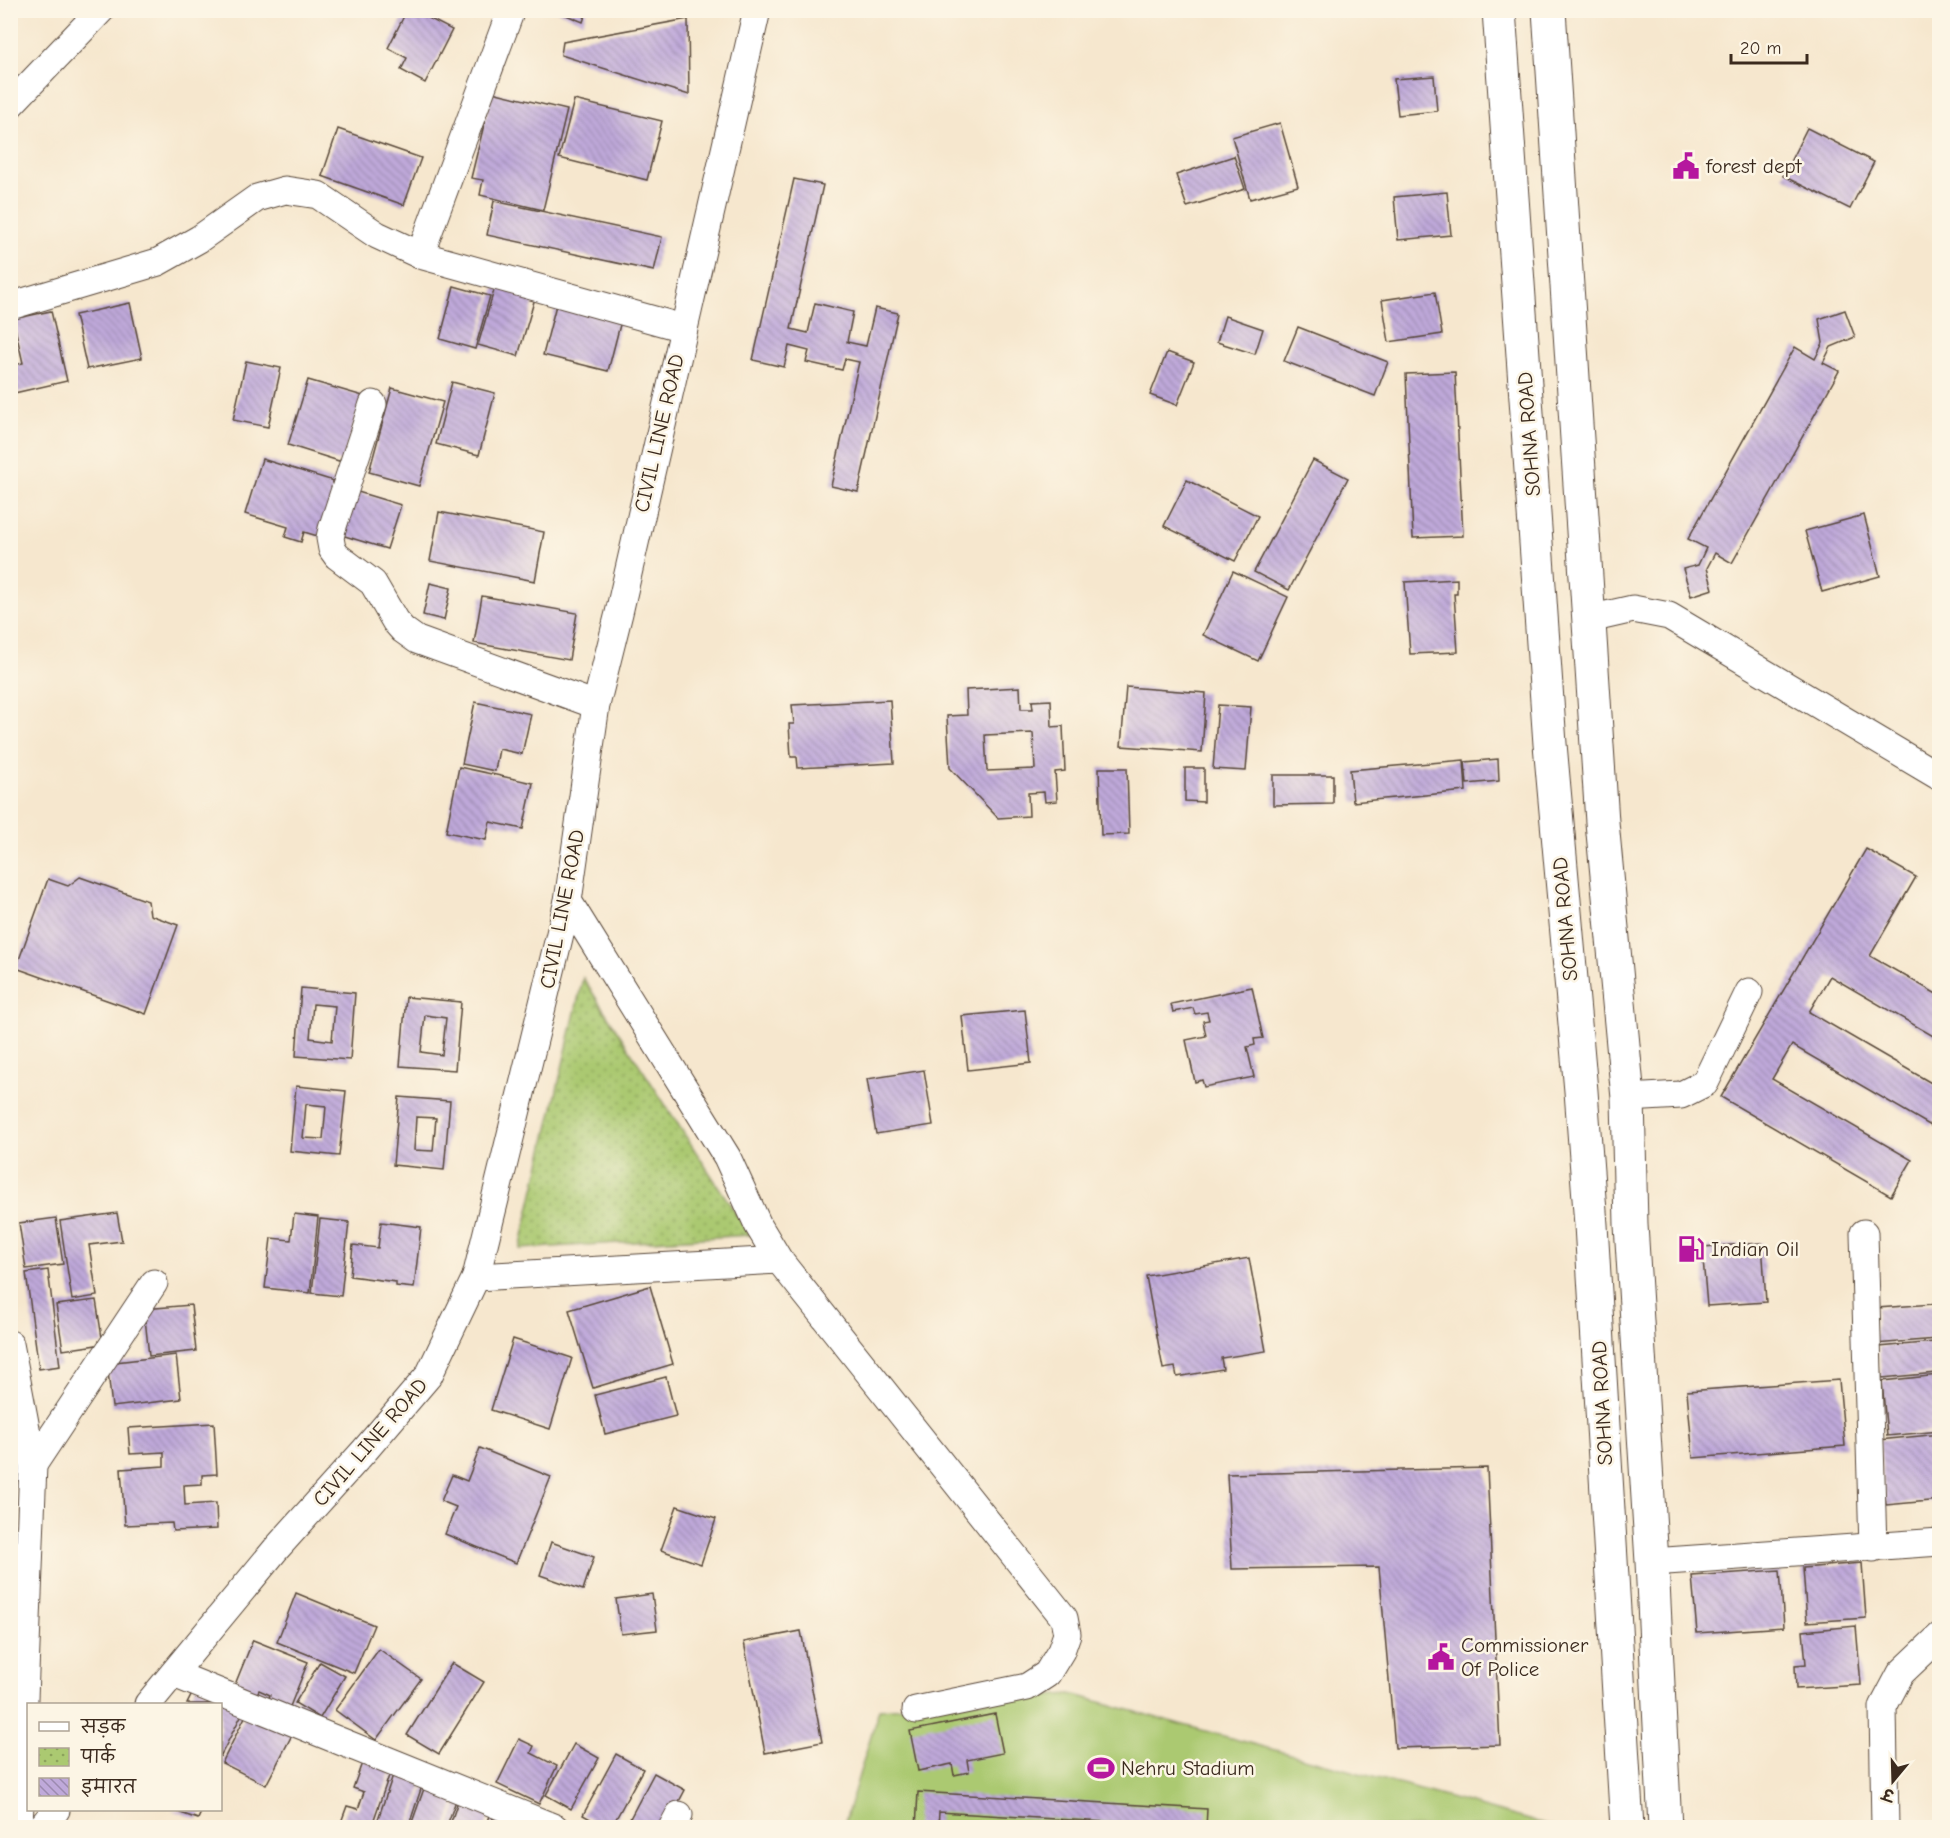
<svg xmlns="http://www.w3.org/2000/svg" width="1950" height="1838" viewBox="0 0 1950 1838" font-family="'Comic Neue','Playpen Sans Deva',sans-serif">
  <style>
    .park { fill: url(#park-dots); stroke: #737a48; stroke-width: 1.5 }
    .garden { fill: #abc971; stroke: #737a48; stroke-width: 1.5 }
    .building { fill: url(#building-back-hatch); fill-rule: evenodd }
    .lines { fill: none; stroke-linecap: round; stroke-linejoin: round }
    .minor-casing { stroke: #574638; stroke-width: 29 }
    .major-casing { stroke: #574638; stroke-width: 35 }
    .minor { stroke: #fff; stroke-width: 27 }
    .major { stroke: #fff; stroke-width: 33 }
    .labels { text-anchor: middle; stroke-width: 5; stroke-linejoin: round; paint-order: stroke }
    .poi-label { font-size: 21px; fill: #3b2a1e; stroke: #fcf5e5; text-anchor: start }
    .street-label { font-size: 21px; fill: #3b2a1e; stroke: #fcf5e5 }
  </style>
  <defs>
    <pattern id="park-dots" width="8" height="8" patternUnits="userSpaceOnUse" patternTransform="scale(1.5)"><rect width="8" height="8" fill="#abc971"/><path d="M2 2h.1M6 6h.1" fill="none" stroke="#8ca35c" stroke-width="1.8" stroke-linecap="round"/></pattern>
    <pattern id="building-back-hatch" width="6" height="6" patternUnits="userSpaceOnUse" patternTransform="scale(1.5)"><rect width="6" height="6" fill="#bfa9da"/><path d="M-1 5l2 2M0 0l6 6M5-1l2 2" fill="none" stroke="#9c8ab0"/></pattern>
  </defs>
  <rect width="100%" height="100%" fill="#fcf5e5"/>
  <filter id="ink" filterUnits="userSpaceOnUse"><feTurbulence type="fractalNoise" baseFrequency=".0167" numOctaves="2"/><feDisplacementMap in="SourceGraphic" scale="12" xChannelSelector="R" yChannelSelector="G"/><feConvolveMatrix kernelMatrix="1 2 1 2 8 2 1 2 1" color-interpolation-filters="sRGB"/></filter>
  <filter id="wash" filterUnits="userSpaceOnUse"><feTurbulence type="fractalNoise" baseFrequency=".008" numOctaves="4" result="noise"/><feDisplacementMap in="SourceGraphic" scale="24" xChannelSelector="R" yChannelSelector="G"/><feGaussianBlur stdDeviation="1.35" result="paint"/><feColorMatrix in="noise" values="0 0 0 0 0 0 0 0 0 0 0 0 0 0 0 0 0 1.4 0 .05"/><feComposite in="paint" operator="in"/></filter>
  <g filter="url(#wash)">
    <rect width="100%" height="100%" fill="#f6e7ce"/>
    <polygon class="park" points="583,978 750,1235 520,1249"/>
    <polygon class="garden" points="1071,1694 1555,1827 843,1828 879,1709"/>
    <g id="blocks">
      <g class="building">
        <polygon points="407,10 413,10 452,30 425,83 401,70 407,58 388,48"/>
        <polygon points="554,10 587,10 583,22"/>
        <polygon points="688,19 689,95 561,55 563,42"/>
        <polygon points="1434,76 1437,111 1398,115 1394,79"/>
        <polygon points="492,92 567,110 543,210 480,195 483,180 471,178"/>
        <polygon points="574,100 662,121 647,180 559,158"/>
        <polygon points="1280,123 1298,186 1250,199 1232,137"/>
        <polygon points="1807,128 1874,162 1850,209 1783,176"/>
        <polygon points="338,129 421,158 404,205 322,176"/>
        <polygon points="1234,156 1245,189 1187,207 1176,175"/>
        <polygon points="794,179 823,185 791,329 808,333 815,303 853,312 847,342 866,346 875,308 898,313 858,492 831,486 859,362 845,359 842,370 806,362 809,351 789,346 784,367 753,360"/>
        <polygon points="1447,192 1451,235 1398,240 1394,197"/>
        <polygon points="494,201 662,237 654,271 487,235"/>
        <polygon points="454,286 490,296 475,349 440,339"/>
        <polygon points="495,287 535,298 518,356 478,345"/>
        <polygon points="1435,292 1442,334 1389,342 1382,300"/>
        <polygon points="557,301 622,317 608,371 543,355"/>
        <polygon points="130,303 142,358 87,369 75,315"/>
        <polygon points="1845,310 1855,337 1831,347 1823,363 1839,371 1732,563 1715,553 1707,568 1713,589 1691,596 1683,569 1698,565 1706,548 1688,539 1795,347 1815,359 1823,343 1819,319"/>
        <polygon points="51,311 67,381 10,394 10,366 23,363 13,319"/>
        <polygon points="1225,316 1263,329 1255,354 1217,342"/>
        <polygon points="1298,327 1388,362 1375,396 1284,361"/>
        <polygon points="1167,352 1194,362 1177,405 1150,395"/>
        <polygon points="246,361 281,368 268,427 233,420"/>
        <polygon points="1455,372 1463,536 1413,538 1406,374"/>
        <polygon points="308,380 363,396 342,462 288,445"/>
        <polygon points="452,382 495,393 479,455 436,444"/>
        <polygon points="392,388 443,402 419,486 369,472"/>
        <polygon points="262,459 337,482 321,537 304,532 301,542 285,537 288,527 245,514"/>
        <polygon points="1313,460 1348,478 1289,590 1254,572"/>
        <polygon points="1187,480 1258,516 1235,561 1164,526"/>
        <polygon points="348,489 401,505 387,549 335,533"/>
        <polygon points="439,512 544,532 535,581 430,561"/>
        <polygon points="1864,515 1880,576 1822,592 1805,531"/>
        <polygon points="1233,571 1288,597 1258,661 1203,635"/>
        <polygon points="1457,579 1457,594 1454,594 1458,652 1410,654 1405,582"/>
        <polygon points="430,583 451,588 444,620 423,615"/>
        <polygon points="482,596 577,613 569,660 474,643"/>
        <path d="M1020 687 1021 709H1033L1032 701 1051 700 1052 727 1063 726 1065 771 1055 772 1057 801 1045 802 1044 792 1028 793 1029 816 998 818 950 768 947 716 967 715 966 690ZM1033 733 1035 769 987 771 985 735Z"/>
        <polygon points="1126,687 1206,693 1202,752 1121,746"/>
        <polygon points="890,700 894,763 798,768 797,757 791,757 789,724 794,724 792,705"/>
        <polygon points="475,702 531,714 522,754 499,749 495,771 462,764"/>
        <polygon points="1218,705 1251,707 1246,771 1213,769"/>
        <polygon points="1498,759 1499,781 1467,784 1465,762"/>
        <polygon points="1464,760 1466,791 1353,802 1350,770"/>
        <polygon points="459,767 533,783 523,829 490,822 486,840 446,832"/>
        <polygon points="1099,768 1127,768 1129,834 1101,835"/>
        <polygon points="1185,768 1204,768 1204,802 1185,801"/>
        <polygon points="1273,775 1333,775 1333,804 1273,805"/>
        <polygon points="1866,849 1916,877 1870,956 1940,996 1940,1040 1830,976 1809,1012 1940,1088 1940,1112 1931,1126 1792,1045 1772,1079 1912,1160 1891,1196 1721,1097"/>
        <polygon points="80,877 148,901 150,915 178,925 146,1014 16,968 48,879 68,886"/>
        <polygon points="1252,987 1263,1038 1254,1039 1255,1045 1247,1047 1254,1077 1204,1087 1202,1080 1195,1082 1186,1040 1206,1036 1203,1021 1209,1020 1207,1012 1195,1014 1193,1008 1173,1012 1171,1004"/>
        <path d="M301 988 355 993 350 1060 296 1056ZM313 1004 335 1006 332 1041 310 1038Z"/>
        <path d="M406 997 461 1002 455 1070 400 1066ZM425 1015 446 1018 442 1055 421 1052Z"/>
        <polygon points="1025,1010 1031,1063 968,1070 962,1016"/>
        <polygon points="924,1070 933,1125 876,1134 867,1079"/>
        <path d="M296 1086 346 1091 339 1156 290 1151ZM306 1104 326 1106 323 1139 303 1138Z"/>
        <path d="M399 1097 450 1101 444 1170 393 1165ZM416 1117 436 1118 433 1151 414 1150Z"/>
        <polygon points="117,1213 122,1241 89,1245 97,1296 72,1300 60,1221"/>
        <polygon points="294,1214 318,1217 310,1293 265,1288 271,1238 291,1240"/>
        <polygon points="56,1218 63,1264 26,1269 19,1223"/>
        <polygon points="320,1219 349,1222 341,1296 312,1293"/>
        <polygon points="381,1222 421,1227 414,1288 396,1286 396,1282 350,1276 353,1245 378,1248"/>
        <polygon points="1762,1243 1766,1302 1707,1306 1702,1247"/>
        <polygon points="1249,1258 1266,1351 1221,1358 1223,1369 1177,1377 1175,1367 1163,1369 1146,1276"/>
        <polygon points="48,1270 60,1366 39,1369 26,1273"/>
        <polygon points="650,1286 673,1364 593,1388 569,1310"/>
        <polygon points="96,1300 103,1344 63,1350 56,1305"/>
        <polygon points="1934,1304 1937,1339 1875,1344 1877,1308"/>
        <polygon points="191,1305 196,1351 149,1356 144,1309"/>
        <polygon points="513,1339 572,1358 550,1429 491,1410"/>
        <polygon points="1934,1342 1936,1373 1882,1378 1879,1347"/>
        <polygon points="176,1355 181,1399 112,1407 107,1363"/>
        <polygon points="1939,1375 1940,1431 1887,1436 1882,1381"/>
        <polygon points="666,1377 676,1416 605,1434 595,1395"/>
        <polygon points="1839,1380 1845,1446 1693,1458 1687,1391"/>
        <polygon points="214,1423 217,1474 202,1475 202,1484 184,1485 185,1505 216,1503 217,1529 173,1531 172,1523 125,1525 121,1469 164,1466 164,1452 130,1454 128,1428"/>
        <polygon points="1940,1434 1940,1500 1886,1505 1879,1440"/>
        <polygon points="480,1448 551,1477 516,1563 445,1534 456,1507 441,1501 452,1475 467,1481"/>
        <polygon points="1487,1468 1500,1745 1395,1748 1379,1567 1232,1569 1227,1474"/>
        <polygon points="677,1506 716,1519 701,1564 661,1550"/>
        <polygon points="551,1542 594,1557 583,1590 540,1575"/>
        <polygon points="1862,1563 1866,1618 1807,1622 1803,1568"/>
        <polygon points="1780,1570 1784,1627 1697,1633 1692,1576"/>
        <polygon points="296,1593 374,1625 354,1673 277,1642"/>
        <polygon points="652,1594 657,1630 621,1634 616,1599"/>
        <polygon points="1856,1626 1861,1685 1796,1689 1795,1665 1806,1664 1803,1631"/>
        <polygon points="801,1631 822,1742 765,1753 744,1642"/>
        <polygon points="253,1640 308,1662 289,1709 268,1701 270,1695 259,1690 256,1696 234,1687"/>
        <polygon points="379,1649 421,1679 376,1740 335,1710"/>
        <polygon points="320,1662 345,1676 320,1718 295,1703"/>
        <polygon points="452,1663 484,1682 439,1754 407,1735"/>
        <polygon points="196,1686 244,1710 220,1757 220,1704 187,1704"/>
        <polygon points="248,1711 293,1733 266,1785 222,1763"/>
        <polygon points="995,1714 1003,1753 967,1760 969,1772 954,1775 952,1764 918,1771 910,1731"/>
        <polygon points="519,1739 534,1746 531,1753 557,1766 539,1804 497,1784"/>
        <polygon points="574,1744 599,1758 571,1809 546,1795"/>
        <polygon points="616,1754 643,1769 611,1828 606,1828 583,1815"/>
        <polygon points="363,1760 391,1770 371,1828 347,1828 340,1825 347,1806 358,1809 364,1792 353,1788"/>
        <polygon points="394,1772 423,1783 408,1828 375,1828"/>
        <polygon points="654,1773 685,1790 665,1828 625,1828"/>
        <polygon points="426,1783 458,1795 446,1828 410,1828"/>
        <polygon points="918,1792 1207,1809 1206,1828 939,1812 938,1828 916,1828"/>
        <polygon points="460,1795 492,1806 485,1828 449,1828"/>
        <polygon points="496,1809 520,1828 490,1828"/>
        <polygon points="172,1810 202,1810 198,1819"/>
      </g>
    </g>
  </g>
  <g filter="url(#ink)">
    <use href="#blocks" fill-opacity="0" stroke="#574638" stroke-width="1.5"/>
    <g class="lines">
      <defs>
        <g id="minor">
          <polyline points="10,105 101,10"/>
          <polyline points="420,255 511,10"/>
          <polyline points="10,306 158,262 199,239 257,198 285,190 318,195 377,235 420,255 683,328"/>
          <polyline points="373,404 332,529 330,538 332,549 337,556 373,583 395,621 403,630 417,640 596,705"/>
          <polyline points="1589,619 1633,609 1669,616 1940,777"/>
          <polyline points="568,901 727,1157 758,1225 779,1260 1064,1618 1067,1634 1061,1651 1047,1674 1027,1687 916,1710"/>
          <polyline points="1628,1098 1681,1095 1705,1083 1749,992"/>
          <polyline points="1864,1233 1873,1548"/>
          <polyline points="476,1277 779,1260"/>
          <polyline points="10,1344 33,1465 19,1828"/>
          <polyline points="33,1465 154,1283"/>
          <polyline points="1652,1562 1940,1542"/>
          <polyline points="174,1674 555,1828"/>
          <polyline points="148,1704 276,1549 365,1450 429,1375 476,1277 568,901 596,705 619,613 757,10"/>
          <polyline points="41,1828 56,1810"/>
          <polyline points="672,1828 679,1815"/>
          <polyline points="1885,1828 1883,1707 1901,1673 1940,1636"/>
        </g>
        <g id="major">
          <polyline points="1499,10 1550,744 1581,1091 1591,1225 1627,1828"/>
          <polyline points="1549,10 1602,822 1628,1098 1631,1225 1652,1562 1665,1828"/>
        </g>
      </defs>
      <use href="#minor" class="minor-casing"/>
      <use href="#major" class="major-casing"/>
      <use href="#minor" class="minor"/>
      <use href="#major" class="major"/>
    </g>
  </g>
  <defs>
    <symbol id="civic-bare" viewBox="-9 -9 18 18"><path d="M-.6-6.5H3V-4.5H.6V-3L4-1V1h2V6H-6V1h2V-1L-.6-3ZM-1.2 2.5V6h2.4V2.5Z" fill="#b5179e" stroke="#fcf5e5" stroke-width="2.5" paint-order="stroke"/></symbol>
    <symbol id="fuel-bare" viewBox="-9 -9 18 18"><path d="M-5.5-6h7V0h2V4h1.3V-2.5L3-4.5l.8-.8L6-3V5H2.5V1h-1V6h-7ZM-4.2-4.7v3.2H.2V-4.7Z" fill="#b5179e" stroke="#fcf5e5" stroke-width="2.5" paint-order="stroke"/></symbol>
    <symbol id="stadium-bare" viewBox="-9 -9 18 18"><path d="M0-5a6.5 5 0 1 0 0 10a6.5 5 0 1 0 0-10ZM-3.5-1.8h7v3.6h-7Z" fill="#b5179e" stroke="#fcf5e5" stroke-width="2.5" paint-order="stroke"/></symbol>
  </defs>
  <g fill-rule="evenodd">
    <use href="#civic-bare" x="1667" y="147" width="38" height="38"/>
    <use href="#fuel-bare" x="1672" y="1230" width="38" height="38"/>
    <use href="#civic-bare" x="1422" y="1638" width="38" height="38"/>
    <use href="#stadium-bare" x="1082" y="1749" width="38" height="38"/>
  </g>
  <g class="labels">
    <g class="poi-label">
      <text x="1706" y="173">forest dept</text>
      <text x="1711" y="1256">Indian Oil</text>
      <text x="1461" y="1652">Commissioner<tspan x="1461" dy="24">Of Police</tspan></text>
      <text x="1121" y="1775">Nehru Stadium</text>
    </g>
    <g class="street-label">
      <text transform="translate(659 433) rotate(-77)" y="7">CIVIL LINE ROAD</text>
      <text transform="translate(1529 434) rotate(-94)" y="7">SOHNA ROAD</text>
      <text transform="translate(562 909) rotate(-79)" y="7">CIVIL LINE ROAD</text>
      <text transform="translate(1565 919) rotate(-95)" y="7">SOHNA ROAD</text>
      <text transform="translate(1602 1403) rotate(-93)" y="7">SOHNA ROAD</text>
      <text transform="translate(370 1442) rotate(-49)" y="7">CIVIL LINE ROAD</text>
    </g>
  </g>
  <rect width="1950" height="1838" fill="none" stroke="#fcf5e5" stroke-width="36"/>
  <rect x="27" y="1703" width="195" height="108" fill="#fcf5e5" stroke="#afa495" stroke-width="1.5"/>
  <rect x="39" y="1722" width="30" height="9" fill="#ffffff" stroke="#afa495" stroke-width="1.5"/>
  <text x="81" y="1733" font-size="18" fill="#3b2a1e">सड़क</text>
  <rect x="39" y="1748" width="30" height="18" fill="url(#park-dots)" stroke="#afa495" stroke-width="1.5"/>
  <text x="81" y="1763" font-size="18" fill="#3b2a1e">पार्क</text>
  <rect x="39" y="1778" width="30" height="18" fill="url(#building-back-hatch)" stroke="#afa495" stroke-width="1.5"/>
  <text x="81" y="1793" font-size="18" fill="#3b2a1e">इमारत</text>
  <g transform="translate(1893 1781) rotate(199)" stroke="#fcf5e5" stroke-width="4.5" paint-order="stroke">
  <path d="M0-4.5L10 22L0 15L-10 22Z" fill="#3b2a1e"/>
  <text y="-9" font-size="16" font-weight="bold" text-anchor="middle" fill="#3b2a1e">उ</text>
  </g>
  <path d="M1731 54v9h76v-9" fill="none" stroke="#3b2a1e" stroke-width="3"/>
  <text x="1740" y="54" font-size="18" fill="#3b2a1e" stroke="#fcf5e5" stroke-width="4.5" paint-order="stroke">20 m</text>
</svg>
